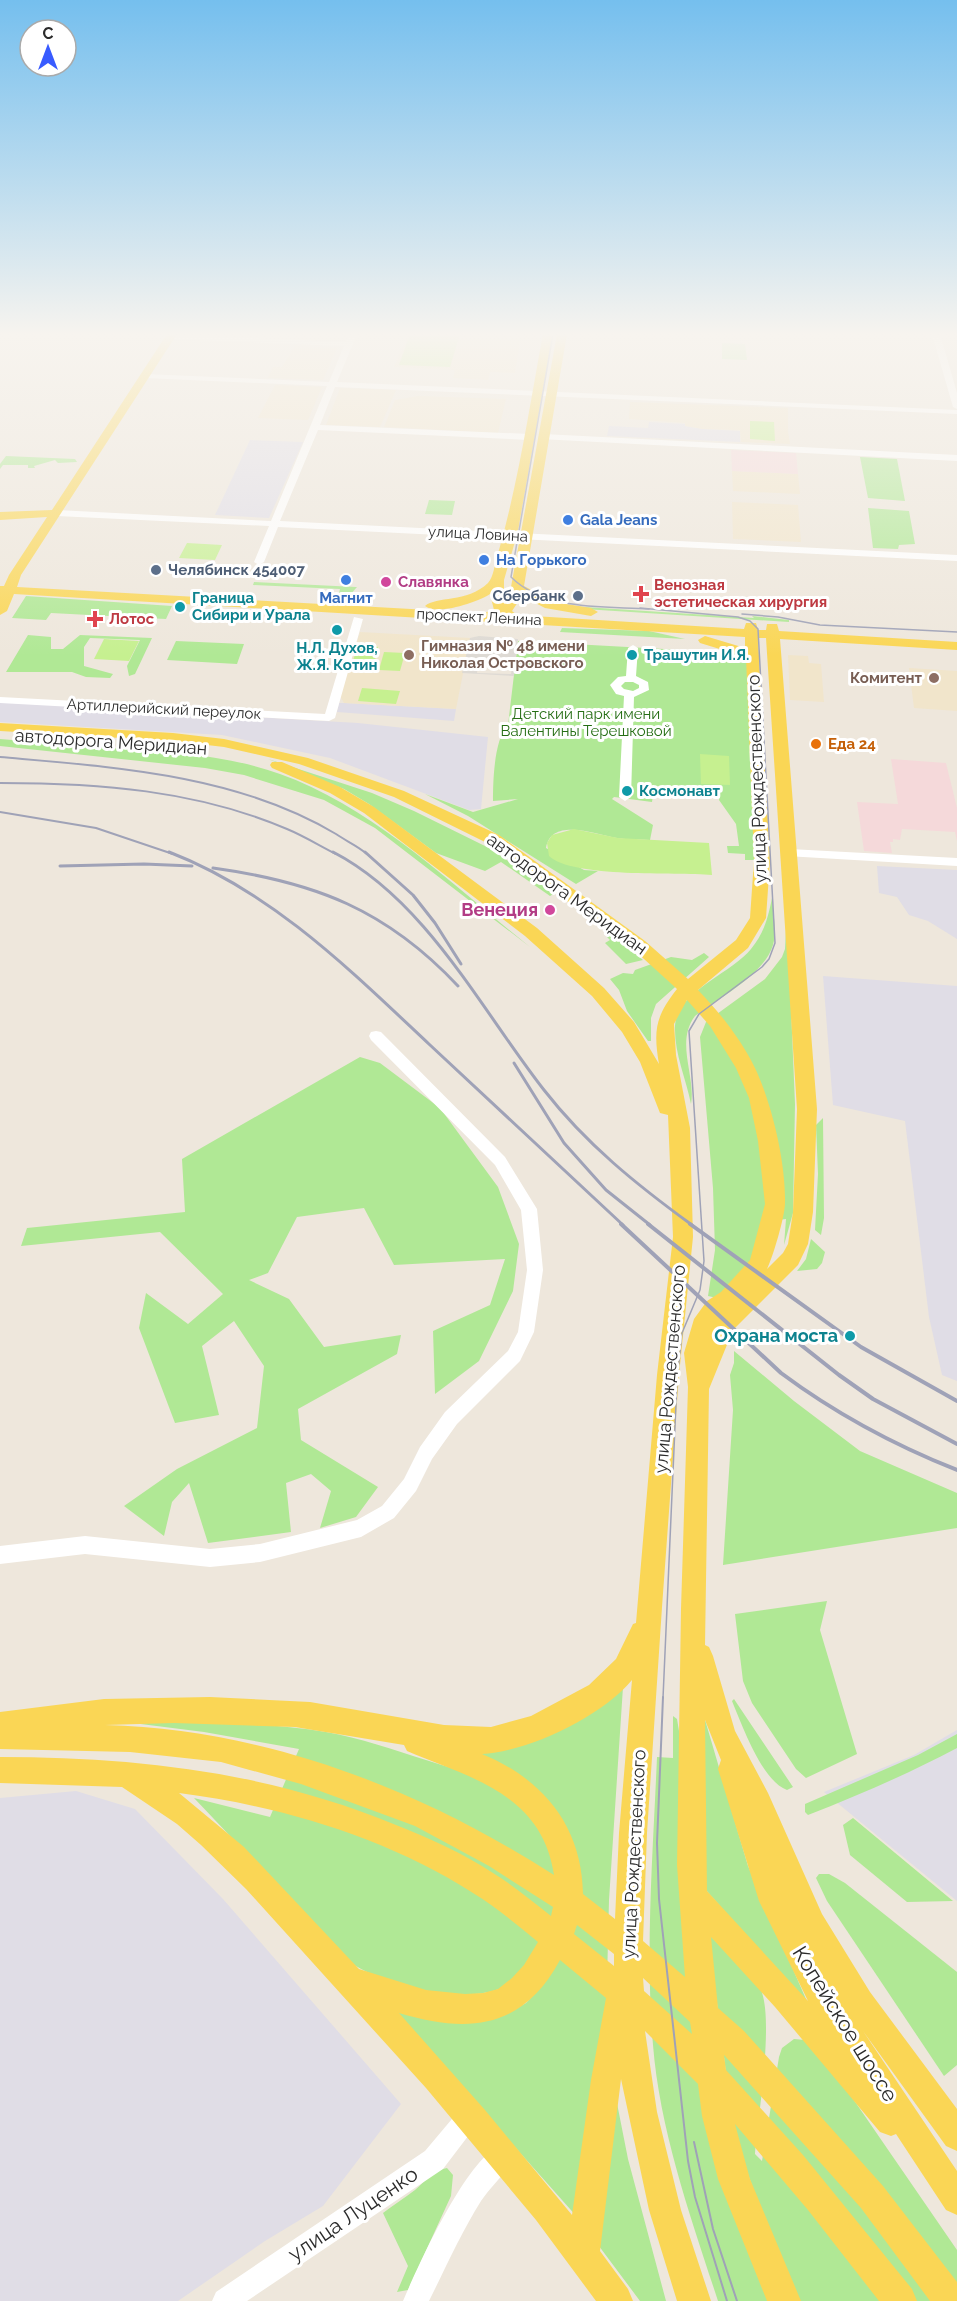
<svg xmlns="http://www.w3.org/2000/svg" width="957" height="2301" viewBox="0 0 957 2301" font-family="Raleway,sans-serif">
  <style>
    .industrial { fill: #e0dde6 }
    .education { fill: #f1e5cb }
    .medical { fill: #f5d9da }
    .green { fill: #b0e895 }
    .pitch { fill: #c6f090 }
    .plaza { fill: #dedad4; fill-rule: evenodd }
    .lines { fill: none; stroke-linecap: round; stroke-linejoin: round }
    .minor { fill: #fff; fill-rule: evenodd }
    .major { fill: #fad655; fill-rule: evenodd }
    .tram-far1 { stroke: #9fa2b7; stroke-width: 1.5 }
    .tram { stroke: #9fa2b7; stroke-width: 2 }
    .rail-far2 { stroke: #9fa2b7; stroke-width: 2 }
    .rail-far1 { stroke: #9fa2b7; stroke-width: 3 }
    .rail { stroke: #9fa2b7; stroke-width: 4 }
    .shop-dot { fill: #3f7fe0; stroke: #fff; stroke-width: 2 }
    .service-dot { fill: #5c6f8a; stroke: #fff; stroke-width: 2 }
    .hotel-dot { fill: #d1479c; stroke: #fff; stroke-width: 2 }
    .health-dot { fill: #e0444e; stroke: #fff; stroke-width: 2 }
    .culture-dot { fill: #0f9aa8; stroke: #fff; stroke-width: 2 }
    .education-dot { fill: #8d6e63; stroke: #fff; stroke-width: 2 }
    .food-dot { fill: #e8710a; stroke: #fff; stroke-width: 2 }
    .labels { text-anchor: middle; stroke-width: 6; stroke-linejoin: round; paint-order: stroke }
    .far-shop-label { font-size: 15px; font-weight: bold; fill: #366cbe; stroke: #fff; text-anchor: start }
    .far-street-label { font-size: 15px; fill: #2b2b2b; stroke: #fff }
    .far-service-label { font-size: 15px; font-weight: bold; fill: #4e5e75; stroke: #fff; text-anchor: start }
    .far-hotel-label { font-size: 15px; font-weight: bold; fill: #b23c85; stroke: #fff; text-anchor: start }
    .far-health-label { font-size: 15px; font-weight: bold; fill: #be3a42; stroke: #fff; text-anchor: start }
    .far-culture-label { font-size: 15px; font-weight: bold; fill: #0d838f; stroke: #fff; text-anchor: start }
    .far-education-label { font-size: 15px; font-weight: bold; fill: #785e54; stroke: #fff; text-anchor: start }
    .far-park-label { font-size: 15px; fill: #266e15; stroke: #fff }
    .far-food-label { font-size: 15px; font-weight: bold; fill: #c56008; stroke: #fff; text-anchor: start }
    .street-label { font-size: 18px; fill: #2b2b2b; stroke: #fff }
    .hotel-label { font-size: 18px; font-weight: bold; fill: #b23c85; stroke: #fff; text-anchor: end }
    .culture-label { font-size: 18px; font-weight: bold; fill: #0d838f; stroke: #fff; text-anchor: end }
    .near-street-label { font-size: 21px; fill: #2b2b2b; stroke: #fff }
  </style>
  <rect width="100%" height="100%" fill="#eee7dc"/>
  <g class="industrial">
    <polygon points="649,422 685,424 685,426 703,429 740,431 740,442 607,436 609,426 648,428"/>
    <polygon points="250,440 303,442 269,518 215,515"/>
    <polygon points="0,702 358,723 488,737 481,809 469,810 330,758 222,735 0,722"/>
    <polygon points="339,703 344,703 456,709 454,721 337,712"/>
    <polygon points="877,866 957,870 957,939 928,921 909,915 897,897 879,893"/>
    <polygon points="823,976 957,986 957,1381 942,1375 929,1317 905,1121 833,1105"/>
    <polygon points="957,1730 957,1901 824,1792 914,1755"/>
    <polygon points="76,1791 135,1809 223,1899 401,2104 323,2206 265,2241 178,2301 0,2301 0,1798"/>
  </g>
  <g class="education">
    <polygon points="367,334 521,334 515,373 490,372 488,380 453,378 455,370 394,367 406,339 365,337"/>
    <polygon points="295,346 337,348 323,380 268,378 273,367 282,367"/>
    <polygon points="275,385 322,387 308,420 258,418"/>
    <polygon points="340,388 396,390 380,427 326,425"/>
    <polygon points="418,396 506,399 498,433 384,427 395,400"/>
    <polygon points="630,402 788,408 788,432 790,444 741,442 740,430 703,429 685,426 685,423 629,419"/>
    <polygon points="732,471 798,474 800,494 733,491"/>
    <polygon points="732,502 798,505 801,542 733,539"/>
    <polygon points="360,632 470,638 456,709 344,703 340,696"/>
    <polygon points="788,655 808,656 809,663 821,664 824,702 790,700"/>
    <polygon points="909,668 957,671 957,711 914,708"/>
  </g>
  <g class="medical">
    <polygon points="731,450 796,453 798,474 732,471"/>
    <polygon points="891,759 946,763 957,808 957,841 955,832 902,829 900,840 893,839 893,842 890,842 892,853 864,851 857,802 898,804"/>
  </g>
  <g class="green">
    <polygon points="722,343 745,344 747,360 722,359"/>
    <polygon points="6,456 75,459 77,462 58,463 55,460 34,466 35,468 28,468 28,465 3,465 0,469 0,464"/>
    <polygon points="860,457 897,459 905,501 868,498"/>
    <polygon points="429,500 455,501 452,515 425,514"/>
    <polygon points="868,508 909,511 915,544 899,545 898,549 873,548"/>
    <polygon points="254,582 356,587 357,587 350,595 338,597 340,589 253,585"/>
    <polygon points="26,596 172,606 166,619 51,613 46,620 12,618"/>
    <polygon points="545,600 569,606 754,618 752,616 789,620 789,622 568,608"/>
    <polygon points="562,628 649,631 685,639 560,632"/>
    <polygon points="28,635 51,637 51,649 63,649 80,635 152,638 135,674 129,676 127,666 140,640 90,638 84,647 84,666 113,674 110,678 86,677 72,672 6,672"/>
    <polygon points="176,641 244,644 237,664 167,660"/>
    <path d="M518 641 737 653 747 658 756 860H745V854L728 853 727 846H739L736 824 719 800 720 792H698L697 785 663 795H653L652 802 614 797 612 799 653 825 650 840C639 839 628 840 617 838 598 835 551 816 546 848L584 870 598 871 576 884 468 816 425 794 473 812 518 799 493 801C493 781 494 739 508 725Z"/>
    <path d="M0 739C41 742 82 746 123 749 176 752 230 756 280 774 373 807 454 886 530 947L375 828 324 800 244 775 205 768 0 746Z"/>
    <polygon points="268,759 372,793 414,811 489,848 555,893 550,896 501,862 485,871 436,853 369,804 344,789"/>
    <path d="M772 898C773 913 777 931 773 945 764 975 719 998 695 1016 675 1042 696 1076 691 1104 686 1078 674 1053 675 1026 677 991 731 974 751 949 764 933 768 918 772 898Z"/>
    <polygon points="787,912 795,1104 793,1213 784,1245 786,1219 762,1222 757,1255 717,1298 708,1296 715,1250 713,1188 700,1037 706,1022 765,979 782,957 785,949"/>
    <polygon points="611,935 643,960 626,964 605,943 610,940 607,937"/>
    <polygon points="704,953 709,957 656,1004 651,1018 651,1041 648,1041 627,1011 619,990 610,979 623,973 633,974 635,970 671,957 692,960"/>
    <polygon points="360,1057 380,1063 440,1108 498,1187 519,1244 513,1291 479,1361 435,1394 433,1331 490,1305 505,1259 394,1265 364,1208 297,1217 268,1273 249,1280 289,1299 324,1347 401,1335 397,1354 298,1409 301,1440 378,1487 356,1517 320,1528 331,1491 311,1474 286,1483 291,1532 208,1543 189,1483 172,1502 164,1536 124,1506 177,1469 257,1428 264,1366 234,1321 202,1346 219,1415 175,1423 139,1328 146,1293 188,1324 223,1294 160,1232 21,1246 27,1228 185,1212 182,1159"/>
    <polygon points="823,1118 824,1218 821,1235 815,1230 818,1174 816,1125"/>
    <polygon points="811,1239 825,1252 822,1263 817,1269 797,1271 806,1259"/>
    <polygon points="734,1351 794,1401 860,1451 957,1493 957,1528 723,1565 733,1410 730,1375 734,1363"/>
    <polygon points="827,1601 820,1630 857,1754 806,1778 796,1769 752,1703 743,1681 735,1614"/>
    <polygon points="623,1687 609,1900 606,2023 578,2218 393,2010 503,2016 526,2003 537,1991 575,1857 464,1750"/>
    <path d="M734 1699 793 1787 787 1790C762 1781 742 1725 732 1701Z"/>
    <polygon points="703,1713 748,1866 809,2006 705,1889"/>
    <path d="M673 1716 677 1719 680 1737 679 1876 770 2301H718C691 2218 660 2132 653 2045 645 1949 653 1853 657 1757L673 1758Z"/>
    <path d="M117 1721C187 1722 257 1721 326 1732 360 1738 394 1750 426 1760 454 1769 487 1777 510 1796 541 1822 561 1863 556 1904 554 1922 542 1938 533 1953 525 1966 514 1983 499 1989 461 2004 383 1985 351 1963L194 1798 270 1817 299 1749 204 1732Z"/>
    <path d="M957 1734V1748C908 1774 859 1795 808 1815L805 1812V1804L918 1755Z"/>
    <polygon points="853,1818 953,1901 907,1902 850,1855 843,1825"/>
    <polygon points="819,1874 829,1874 845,1883 957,1972 957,2065 944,2076 827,1901 816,1878"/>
    <path d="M708 1933 761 1990C774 2021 758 2116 755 2154L762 2161 779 2057 782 2048 794 2039 805 2040 849 2093 957 2250V2301H800L761 2211 734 2135Z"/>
    <polygon points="613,2083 628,2159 666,2301 640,2301 593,2238"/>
    <path d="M447 2168 453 2175 451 2196 408 2290 397 2292 408 2266 383 2213C393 2205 405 2198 415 2190 426 2181 432 2170 447 2168Z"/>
  </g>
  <g class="pitch">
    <polygon points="410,334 460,334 450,367 399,365"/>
    <polygon points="750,421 774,422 775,441 750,439"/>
    <polygon points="187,543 222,545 215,560 179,558"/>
    <polygon points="104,639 139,641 129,661 94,659"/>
    <polygon points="368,643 378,647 374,665 367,669 356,669 352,664 357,648"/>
    <polygon points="384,652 405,653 400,671 379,670"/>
    <polygon points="362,688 400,691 396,704 358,701"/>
    <polygon points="700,754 729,756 730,785 701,784"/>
    <path d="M574 829 618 838 709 843 712 875C676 872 572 878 549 856L547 843 552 835Z"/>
  </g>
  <path class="plaza" d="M479 636 518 639 514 676 462 673 470 638ZM489 657 506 658 513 662 511 674 477 673 479 660Z"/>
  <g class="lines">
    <g class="minor">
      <polygon points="349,334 357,334 337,382 957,410 957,414 335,387 320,425 529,434 533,437 529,440 318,430 280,521 957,555 957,561 278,527 264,562 259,565 254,562 269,526 57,516 52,513 57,510 271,521 327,386 145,378 141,376 145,374 329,382 344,346 170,339 166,337 170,335 346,342"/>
      <polygon points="932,334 940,334 957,393 957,409 953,407"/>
      <polygon points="543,434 957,455 957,461 540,439 540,435"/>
      <polygon points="354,617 363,619 335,718 329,721 0,703 0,697 325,714"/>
      <path d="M633 645 638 648 636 676 648 682 649 690 634 697 631 797 625 801 619 797 624 696 616 694 610 685 618 677 626 676 628 648ZM625 682H633L639 685V688L633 691 624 689 621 686Z"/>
      <polygon points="790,849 957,858 957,866 786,856 784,853"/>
      <polygon points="376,1031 381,1032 505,1157 537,1209 543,1270 534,1332 520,1361 457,1424 432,1459 416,1491 394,1518 361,1537 260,1562 210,1567 85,1554 0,1564 0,1546 85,1536 210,1549 260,1544 357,1520 382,1506 404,1479 420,1447 445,1412 508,1351 518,1332 527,1270 521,1210 495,1165 371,1040 369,1036 371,1032"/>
      <polygon points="470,2103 478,2107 482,2115 478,2123 443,2169 247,2301 212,2301 216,2292 425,2151 462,2107"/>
      <path d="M502 2144 511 2147 514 2156C507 2173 491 2186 481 2201 461 2233 446 2267 429 2301H403C419 2264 466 2159 502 2144Z"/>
    </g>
    <path class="major" d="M167 334H177L21 575 17 587 483 613 494 610 490 594C478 602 437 616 425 606 436 596 467 603 488 583 494 576 494 566 497 557 518 485 529 409 543 334H553L518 531 504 580V604L509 598 557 334H567L524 586 554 602 591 608 598 612 591 616 545 608 522 596 512 611 517 615 744 629 746 623H756L758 630H766L767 624H777L779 631 957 642V650L780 639 817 1109 813 1212 808 1244 798 1265 733 1330 709 1389 705 1645 709 1647 713 1656 735 1731 768 1793 822 1914 870 1992 957 2109V2151L946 2146 863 2031 957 2171V2215L946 2210 896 2134 891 2136 880 2132 775 2007 711 1937 718 2008 744 2031 883 2186 957 2282V2301H930L861 2208 724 2055 726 2070 803 2155 912 2289 917 2301H879L808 2210 735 2124 750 2179 801 2301H767L718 2179 702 2116 698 2084 645 2031 657 2112 681 2210 711 2301H677L649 2210 621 2079 600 2251 628 2289 633 2301H596L536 2220 426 2088 246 1889 201 1845 177 1824 122 1787 0 1783V1757C136 1757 269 1772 396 1825 429 1838 463 1853 493 1873 514 1886 532 1901 551 1916L553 1907 489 1866 415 1826 301 1784 221 1762 130 1752 0 1749V1712L104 1699 210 1697 310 1702 444 1725 491 1727 531 1716 589 1685 616 1659 633 1624 636 1623 657 1375 673 1237 668 1115 660 1113 640 1062 622 1032 592 996 525 936 364 813 330 793 272 768 270 765 272 762H282L340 787 374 807 537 928 604 988 634 1022 659 1064C653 1029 656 1016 677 989L633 949 487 843 394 797 299 764 224 747 173 741 0 731V723L173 733 224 739 308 758 404 791 499 835 645 941 688 979 736 940 750 918 754 860 746 657 700 643 698 640 705 636 745 648V637L14 594 7 611 0 615V586H4L9 575 47 517 0 520V512L52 510ZM758 638H766L797 1109 793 1212 788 1244 783 1253 767 1269C773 1257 785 1216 785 1203 786 1163 772 1104 755 1068 741 1039 720 1013 698 990L748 948 766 918 770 860ZM687 1000 710 1026 736 1068 749 1098 758 1141 765 1204 750 1260 721 1292 707 1301 694 1319 684 1353 688 1387 681 1609 677 1865 685 1977 643 1941 647 1833 662 1607 679 1375 693 1237 690 1128 676 1055 674 1024ZM632 1680 619 1833 615 1919 583 1894C582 1826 543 1779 482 1754 530 1751 601 1717 632 1680ZM705 1720 721 1760 718 1769 759 1901 808 2001 707 1891ZM174 1723 295 1727 404 1745 407 1751C471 1778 542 1794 554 1875 420 1789 265 1729 105 1725ZM179 1793C280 1806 386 1837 473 1893 496 1907 517 1925 538 1942L524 1965 512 1978 498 1989 483 1993 465 1994 426 1990 359 1969 244 1847ZM577 1925 614 1954V1966L574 1934ZM560 1960 606 1998 591 2080 572 2215 485 2110 399 2013C469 2034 523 2029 560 1960ZM643 1978 690 2022 692 2034 644 1991Z"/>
    <g class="tram-far1">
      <path d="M553 334 511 577C545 611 604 606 649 609"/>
      <polyline points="640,608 738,617 750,621 758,629 775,943 769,959 762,967 699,1014 689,1031 704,1261 700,1290 682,1333 677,1381 663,1698"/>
      <polyline points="742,614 778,617 820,625 957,632"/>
    </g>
    <g class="tram">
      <polyline points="663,1697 657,1843 659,1899 688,2161 695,2197 727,2301"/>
      <polyline points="694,2142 713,2229 737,2301"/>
    </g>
    <g class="rail-far2">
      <path d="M0 757C113 767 236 774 336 834 346 841 358 846 367 854"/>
      <path d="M0 783C98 783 196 790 287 829 304 836 320 846 336 854"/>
      <polyline points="0,812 96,828 173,854"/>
    </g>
    <g class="rail-far1">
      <path d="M169 852C273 892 351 971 430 1045 495 1105 559 1165 623 1225"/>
      <path d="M333 852C426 900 482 1011 544 1090 586 1144 637 1185 692 1225"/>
      <polyline points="365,852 413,895 435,923 461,964"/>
      <polyline points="60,866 144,864 192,866"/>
      <path d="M213 868C315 882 387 910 458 986"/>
      <polyline points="514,1063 564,1143 606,1190 650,1225"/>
    </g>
    <g class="rail">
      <path d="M621 1224 781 1373C836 1414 894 1445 957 1470"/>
      <polyline points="648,1224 839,1375 873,1399 957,1444"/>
      <polyline points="690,1224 861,1347 957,1401"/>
    </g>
  </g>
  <linearGradient id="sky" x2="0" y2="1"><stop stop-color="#75bfee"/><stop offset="0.51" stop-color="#f7f4ef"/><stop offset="1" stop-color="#f7f4ef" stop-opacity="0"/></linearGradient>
  <rect width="957" height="656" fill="url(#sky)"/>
  <g class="shop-dot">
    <circle cx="568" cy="520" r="6"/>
    <circle cx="484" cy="560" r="6"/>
    <circle cx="346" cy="580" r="6"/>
  </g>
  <g class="service-dot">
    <circle cx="156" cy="570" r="6"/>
    <circle cx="578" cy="596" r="6"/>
  </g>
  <g class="hotel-dot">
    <circle cx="386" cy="582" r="6"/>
    <circle cx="550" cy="910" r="6"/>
  </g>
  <g class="health-dot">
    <path d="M638 585h6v6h6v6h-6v6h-6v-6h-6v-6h6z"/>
    <path d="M92 610h6v6h6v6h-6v6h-6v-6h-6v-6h6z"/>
  </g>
  <g class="culture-dot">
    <circle cx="180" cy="607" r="6"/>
    <circle cx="337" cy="630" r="6"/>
    <circle cx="632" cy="655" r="6"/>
    <circle cx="627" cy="791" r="6"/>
    <circle cx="850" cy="1336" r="6"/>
  </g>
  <g class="education-dot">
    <circle cx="409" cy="655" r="6"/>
    <circle cx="934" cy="678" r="6"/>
  </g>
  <circle class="food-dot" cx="816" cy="744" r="6"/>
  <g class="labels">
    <g class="far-shop-label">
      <text x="580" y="525">Gala Jeans</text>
      <text x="496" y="565">На Горького</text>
      <text x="346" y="603" text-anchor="middle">Магнит</text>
    </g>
    <g class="far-street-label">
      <text transform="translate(478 534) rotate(3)" y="5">улица Ловина</text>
      <text transform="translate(479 617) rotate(3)" y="5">проспект Ленина</text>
      <text transform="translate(164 709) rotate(3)" y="5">Артиллерийский переулок</text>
    </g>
    <g class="far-service-label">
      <text x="168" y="575">Челябинск 454007</text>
      <text x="566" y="601" text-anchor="end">Сбербанк</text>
    </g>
    <g class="far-hotel-label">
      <text x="398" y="587">Славянка</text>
    </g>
    <g class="far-health-label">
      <text x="654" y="590">Венозная<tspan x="654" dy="17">эстетическая хирургия</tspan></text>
      <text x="109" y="624">Лотос</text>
    </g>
    <g class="far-culture-label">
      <text x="192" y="603">Граница<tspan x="192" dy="17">Сибири и Урала</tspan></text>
      <text x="337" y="653" text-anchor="middle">Н.Л. Духов,<tspan x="337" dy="17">Ж.Я. Котин</tspan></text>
      <text x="644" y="660">Трашутин И.Я.</text>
      <text x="639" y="796">Космонавт</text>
    </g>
    <g class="far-education-label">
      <text x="421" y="651">Гимназия № 48 имени<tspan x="421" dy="17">Николая Островского</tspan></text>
      <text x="922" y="683" text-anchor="end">Комитент</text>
    </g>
    <g class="far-park-label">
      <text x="586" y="719">Детский парк имени<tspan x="586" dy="17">Валентины Терешковой</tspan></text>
    </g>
    <g class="far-food-label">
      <text x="828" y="749">Еда 24</text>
    </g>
    <g class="street-label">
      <text transform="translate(111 742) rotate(4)" y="6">автодорога Меридиан</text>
      <text transform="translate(757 779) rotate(-92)" y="6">улица Рождественского</text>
      <text transform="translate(567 894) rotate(36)" y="6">автодорога Меридиан</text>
      <text transform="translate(670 1369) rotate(-85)" y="6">улица Рождественского</text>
      <text transform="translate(634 1854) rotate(-87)" y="6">улица Рождественского</text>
    </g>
    <g class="hotel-label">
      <text x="538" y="916">Венеция</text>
    </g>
    <g class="culture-label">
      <text x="838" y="1342">Охрана моста</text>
    </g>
    <g class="near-street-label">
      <text transform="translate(845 2024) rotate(58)" y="7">Копейское шоссе</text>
      <text transform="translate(353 2214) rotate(-34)" y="7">улица Луценко</text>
    </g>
  </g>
  <g transform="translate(48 48)"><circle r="28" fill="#ffffff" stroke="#aaaaaa" stroke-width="1.5"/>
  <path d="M0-4.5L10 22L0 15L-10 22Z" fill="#385bff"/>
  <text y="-9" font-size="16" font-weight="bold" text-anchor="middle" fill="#2b2b2b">С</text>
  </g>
</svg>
